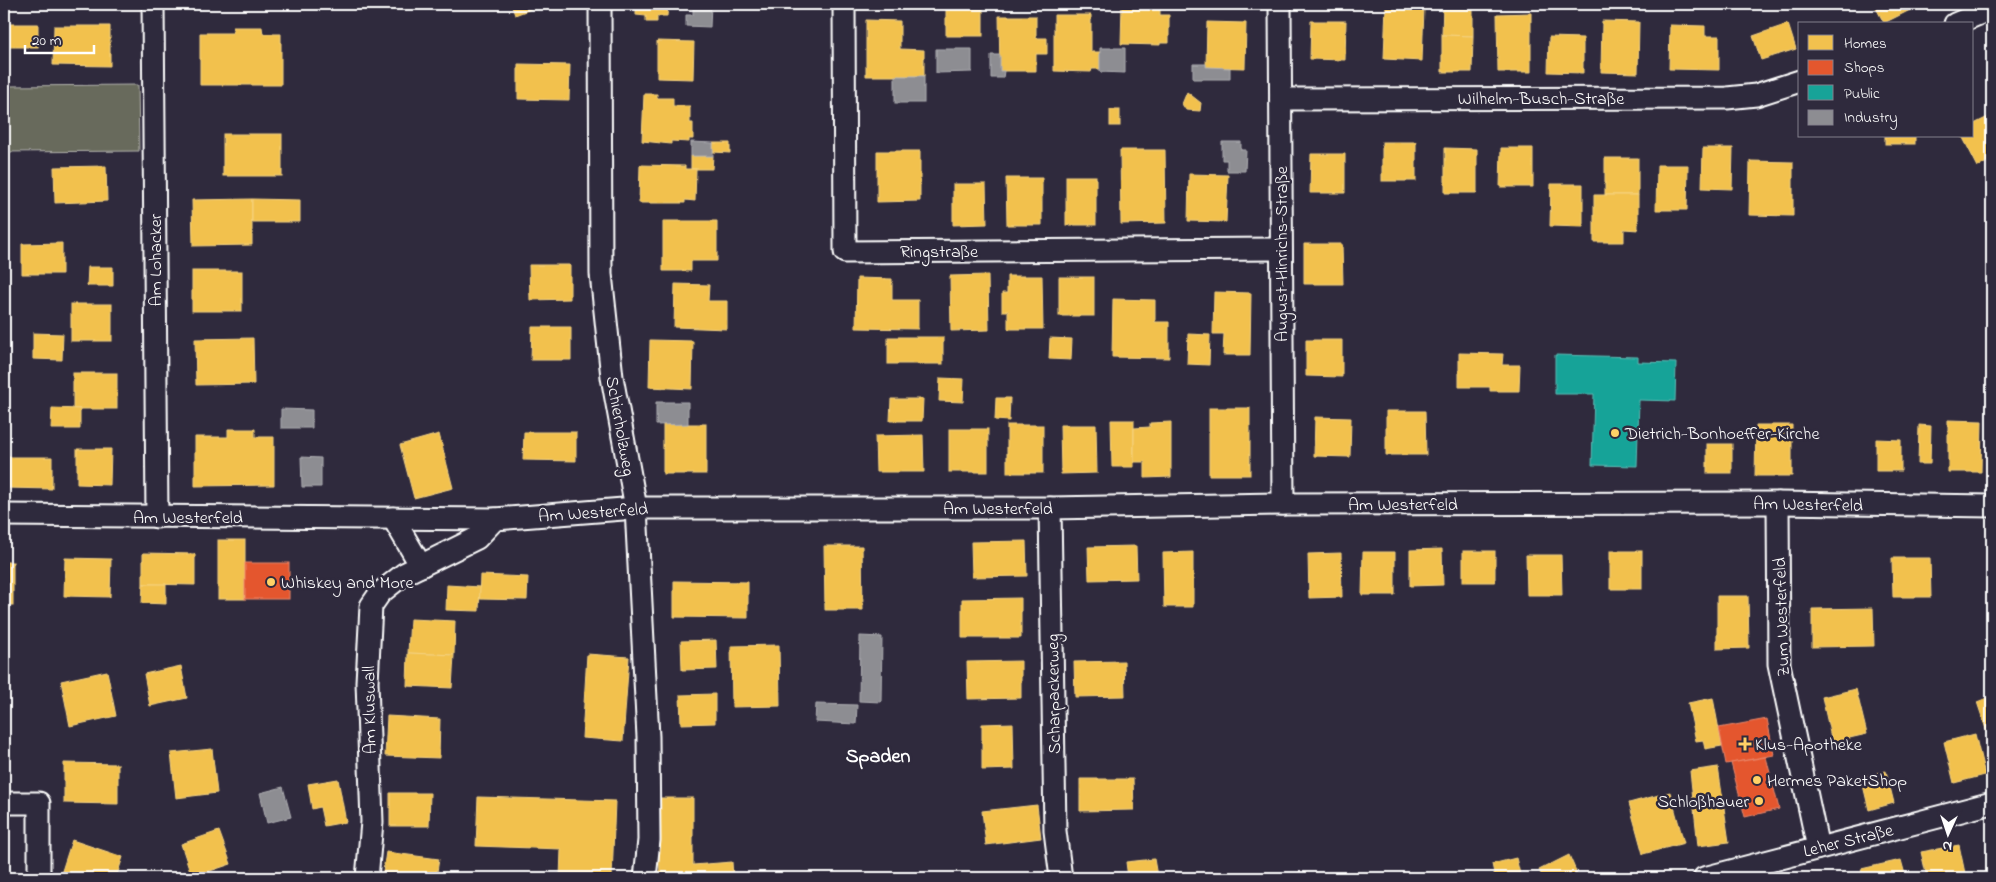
<svg xmlns="http://www.w3.org/2000/svg" width="1996" height="882" viewBox="0 0 1996 882" font-family="'Indie Flower',sans-serif">
  <style>
    .green { fill: #686a5c; stroke: #b4b4ae }
    .homes { fill: #f2c14e; stroke: #f6d483 }
    .shops { fill: #e4572e; stroke: #ec896d }
    .public { fill: #17a398; stroke: #5dbfb7 }
    .industry { fill: #8d8d92; stroke: #afafb3 }
    .lines { fill: none; stroke-linecap: round; stroke-linejoin: round }
    .street-casing { stroke: #fff; stroke-width: 25 }
    .street { stroke: #2f2a3d; stroke-width: 21 }
    .poi-dot { fill: #ffd166; stroke: #2f2a3d; stroke-width: 2 }
    .labels { text-anchor: middle; stroke-width: 5; stroke-linejoin: round; paint-order: stroke }
    .street-label { font-size: 18px; fill: #fff; stroke: #2f2a3d }
    .poi-label { font-size: 18px; fill: #fff; stroke: #2f2a3d; text-anchor: start }
    .quarter-label { font-size: 20px; font-weight: bold; fill: #fff; stroke: #2f2a3d }
  </style>
  <rect width="100%" height="100%" fill="#2f2a3d"/>
  <filter id="ink" filterUnits="userSpaceOnUse"><feTurbulence type="fractalNoise" baseFrequency=".02" numOctaves="2"/><feDisplacementMap in="SourceGraphic" scale="10" xChannelSelector="R" yChannelSelector="G"/><feConvolveMatrix kernelMatrix="1 2 1 2 8 2 1 2 1" color-interpolation-filters="sRGB"/></filter>
  <g filter="url(#ink)">
    <polygon class="green" points="138,85 139,151 4,152 4,86"/>
    <g class="homes">
      <polygon points="511,4 544,4 515,15"/>
      <polygon points="636,4 668,4 667,16 657,16 657,22 646,22 646,16 636,15"/>
      <rect x="946" y="4" width="37" height="32"/>
      <polygon points="1122,4 1160,4 1160,15 1169,15 1169,43 1160,43 1160,45 1121,44"/>
      <polygon points="1386,4 1404,4 1403,8 1424,8 1422,61 1384,59"/>
      <polygon points="1443,4 1473,4 1473,36 1442,35"/>
      <polygon points="1874,4 1917,4 1918,6 1884,23"/>
      <polygon points="1531,13 1531,72 1498,72 1497,14"/>
      <polygon points="1054,15 1091,15 1091,52 1100,52 1100,69 1092,69 1091,72 1054,71"/>
      <polygon points="999,16 1036,16 1036,38 1047,38 1047,54 1036,54 1036,71 1000,71"/>
      <polygon points="866,20 900,21 900,49 924,50 924,76 866,76"/>
      <polygon points="1311,21 1346,21 1345,60 1310,59"/>
      <polygon points="1602,21 1639,22 1638,73 1601,72"/>
      <polygon points="1207,22 1246,23 1245,68 1206,67"/>
      <rect x="4" y="24" width="34" height="23"/>
      <polygon points="1788,24 1796,49 1761,60 1753,36"/>
      <polygon points="1670,25 1705,26 1705,36 1719,36 1719,70 1669,69"/>
      <polygon points="54,26 110,26 110,66 53,65"/>
      <polygon points="233,27 262,27 263,34 281,34 281,85 200,85 200,33 233,33"/>
      <polygon points="1442,35 1473,36 1472,72 1442,72"/>
      <polygon points="1549,37 1583,38 1583,73 1548,72"/>
      <polygon points="657,41 694,42 693,79 657,78"/>
      <polygon points="518,64 570,65 569,100 518,99"/>
      <polygon points="1187,92 1201,103 1200,111 1186,110 1182,104"/>
      <polygon points="644,94 657,94 657,98 673,98 673,106 690,106 690,123 693,123 693,139 689,139 689,142 671,141 671,144 642,141"/>
      <rect x="1110" y="110" width="10" height="16"/>
      <polygon points="1992,115 1992,159 1978,167 1962,136 1972,136 1972,125"/>
      <rect x="223" y="134" width="59" height="42"/>
      <rect x="1885" y="136" width="30" height="8"/>
      <rect x="1382" y="142" width="34" height="39"/>
      <polygon points="713,143 730,143 730,153 713,152"/>
      <polygon points="1445,148 1477,149 1477,193 1445,193"/>
      <polygon points="1501,148 1533,148 1533,187 1500,187"/>
      <polygon points="1703,148 1733,148 1732,189 1702,188"/>
      <polygon points="1120,150 1165,150 1166,223 1121,224"/>
      <polygon points="877,151 920,151 920,201 877,202"/>
      <polygon points="1311,154 1345,154 1345,193 1310,193"/>
      <polygon points="691,156 713,156 712,169 691,169"/>
      <rect x="1605" y="158" width="33" height="37"/>
      <polygon points="1750,161 1793,162 1793,216 1749,215"/>
      <polygon points="640,165 685,166 685,169 696,169 695,201 685,200 685,203 639,203"/>
      <polygon points="1657,165 1688,165 1687,210 1656,210"/>
      <polygon points="106,166 107,201 55,203 54,167"/>
      <polygon points="1189,174 1228,175 1226,222 1188,221"/>
      <rect x="1066" y="176" width="30" height="49"/>
      <polygon points="1006,178 1042,178 1042,225 1007,225"/>
      <polygon points="953,184 986,184 987,224 953,225"/>
      <polygon points="1551,184 1583,184 1583,227 1550,226"/>
      <polygon points="1594,195 1638,195 1638,230 1624,229 1624,242 1594,242"/>
      <polygon points="252,199 252,245 193,246 192,200"/>
      <polygon points="252,199 300,200 300,222 252,222"/>
      <polygon points="663,221 717,221 717,261 691,261 691,271 663,271"/>
      <polygon points="62,243 62,274 22,274 22,244"/>
      <polygon points="1304,244 1342,244 1343,284 1304,284"/>
      <polygon points="529,265 570,265 570,299 530,300"/>
      <polygon points="88,267 113,267 113,286 87,286"/>
      <rect x="192" y="271" width="50" height="40"/>
      <polygon points="988,275 989,330 951,331 950,276"/>
      <polygon points="1007,276 1042,276 1043,329 1008,329 1008,311 1002,311 1002,293 1007,293"/>
      <rect x="1059" y="277" width="35" height="39"/>
      <polygon points="857,278 892,279 892,300 918,300 918,329 856,328"/>
      <polygon points="675,284 709,285 708,301 727,301 727,329 674,327"/>
      <polygon points="1214,292 1251,293 1250,355 1223,355 1224,334 1213,334"/>
      <polygon points="1113,299 1155,300 1155,322 1169,322 1169,358 1112,357"/>
      <rect x="71" y="304" width="41" height="37"/>
      <polygon points="532,327 571,327 571,360 531,360"/>
      <polygon points="33,333 63,334 62,360 33,359"/>
      <polygon points="1188,334 1210,335 1209,365 1187,364"/>
      <rect x="888" y="337" width="55" height="27"/>
      <polygon points="253,338 254,384 196,385 195,339"/>
      <polygon points="1050,338 1072,339 1071,360 1049,359"/>
      <polygon points="650,340 693,341 692,389 649,387"/>
      <polygon points="1306,340 1342,340 1342,377 1306,376"/>
      <polygon points="1459,353 1503,354 1502,365 1520,365 1519,391 1490,391 1490,387 1459,387"/>
      <rect x="73" y="373" width="44" height="36"/>
      <polygon points="940,378 964,379 963,402 939,401"/>
      <polygon points="996,398 1010,398 1009,421 995,420"/>
      <polygon points="891,399 923,399 922,421 890,421"/>
      <polygon points="52,408 80,409 80,429 51,429"/>
      <rect x="1209" y="408" width="41" height="67"/>
      <polygon points="1386,411 1425,411 1426,455 1386,455"/>
      <polygon points="1315,417 1351,418 1350,457 1314,456"/>
      <polygon points="1111,420 1134,420 1134,467 1112,467"/>
      <polygon points="1948,420 1982,421 1981,472 1948,472"/>
      <polygon points="1171,422 1171,477 1145,478 1145,462 1134,462 1134,428 1150,427 1150,423"/>
      <rect x="663" y="424" width="43" height="50"/>
      <rect x="1007" y="425" width="36" height="48"/>
      <polygon points="1060,425 1096,425 1097,473 1061,474"/>
      <polygon points="1756,425 1792,425 1792,476 1755,476"/>
      <polygon points="1919,425 1931,426 1930,464 1918,464"/>
      <polygon points="228,429 255,429 255,437 274,437 274,485 195,486 195,437 228,437"/>
      <rect x="949" y="429" width="39" height="43"/>
      <polygon points="524,432 576,432 576,461 523,460"/>
      <polygon points="439,434 453,488 414,498 400,445"/>
      <polygon points="923,435 924,472 876,472 875,436"/>
      <polygon points="1876,439 1901,440 1901,471 1876,471"/>
      <rect x="1707" y="444" width="25" height="29"/>
      <polygon points="77,449 111,449 110,485 77,484"/>
      <polygon points="6,457 52,457 52,489 6,488"/>
      <rect x="218" y="540" width="27" height="59"/>
      <polygon points="1026,541 1027,576 972,577 971,542"/>
      <polygon points="824,546 862,546 863,610 825,610"/>
      <polygon points="1136,546 1137,579 1089,580 1088,547"/>
      <polygon points="1442,549 1443,585 1410,586 1410,550"/>
      <rect x="1463" y="551" width="32" height="31"/>
      <rect x="1610" y="551" width="32" height="38"/>
      <polygon points="1193,552 1193,607 1164,607 1163,553"/>
      <polygon points="1363,552 1395,552 1395,595 1362,595"/>
      <polygon points="143,553 195,554 195,585 143,584"/>
      <polygon points="1341,553 1342,597 1309,598 1308,554"/>
      <polygon points="1526,555 1561,555 1562,595 1527,595"/>
      <polygon points="65,558 111,559 110,597 64,596"/>
      <polygon points="1892,558 1930,558 1931,597 1893,597"/>
      <rect x="4" y="562" width="9" height="43"/>
      <polygon points="480,575 528,577 527,600 479,599"/>
      <polygon points="674,581 748,582 748,618 674,617"/>
      <polygon points="143,584 166,584 166,604 142,603"/>
      <polygon points="447,585 480,587 479,611 446,610"/>
      <polygon points="1717,596 1748,596 1749,648 1717,649"/>
      <polygon points="1021,598 1021,638 962,638 962,599"/>
      <polygon points="1873,608 1874,646 1812,647 1812,609"/>
      <polygon points="410,619 455,621 454,655 408,653"/>
      <polygon points="716,640 717,669 682,670 681,641"/>
      <polygon points="779,645 780,706 732,707 731,646"/>
      <polygon points="408,653 454,655 452,688 407,686"/>
      <polygon points="587,654 629,657 623,741 582,738"/>
      <polygon points="1021,661 1021,698 968,699 967,662"/>
      <polygon points="1124,661 1125,696 1075,697 1074,662"/>
      <polygon points="181,666 187,698 150,706 144,674"/>
      <polygon points="107,671 116,716 70,726 61,681"/>
      <polygon points="1856,689 1867,734 1832,742 1822,697"/>
      <polygon points="715,694 715,723 681,724 680,695"/>
      <polygon points="1992,696 1992,743 1991,744 1977,702"/>
      <polygon points="1713,698 1722,746 1705,749 1703,740 1696,741 1688,703"/>
      <polygon points="387,716 440,719 439,758 385,756"/>
      <polygon points="1013,723 1014,769 982,770 982,724"/>
      <polygon points="1975,734 1985,775 1954,783 1944,742"/>
      <polygon points="212,749 217,793 176,798 171,753"/>
      <polygon points="64,763 118,764 118,804 64,803"/>
      <polygon points="1718,767 1729,842 1698,846 1690,771"/>
      <polygon points="1886,771 1894,803 1869,810 1861,777"/>
      <polygon points="338,779 346,822 324,826 320,807 312,809 308,784"/>
      <polygon points="1080,779 1133,779 1134,810 1080,811"/>
      <polygon points="1670,792 1684,843 1643,854 1629,803"/>
      <polygon points="390,793 430,793 429,826 390,826"/>
      <polygon points="478,797 615,801 612,878 560,878 561,849 476,846"/>
      <polygon points="658,798 693,798 693,865 732,862 733,878 660,878"/>
      <polygon points="1037,805 1041,838 986,845 982,811"/>
      <polygon points="219,831 231,864 192,877 181,844"/>
      <polygon points="72,840 123,857 116,878 60,877"/>
      <polygon points="1959,845 1966,878 1927,878 1921,852"/>
      <polygon points="386,852 439,859 436,878 382,878"/>
      <polygon points="1569,855 1579,878 1543,878 1539,870"/>
      <polygon points="1516,858 1521,878 1495,878 1492,864"/>
      <polygon points="1154,859 1157,876 1128,878 1126,862"/>
      <polygon points="1901,860 1906,878 1863,878 1861,869"/>
    </g>
    <g class="shops">
      <rect x="245" y="563" width="44" height="36"/>
      <polygon points="1767,719 1774,755 1726,764 1719,728"/>
      <polygon points="1766,757 1779,809 1745,817 1731,763"/>
    </g>
    <polygon class="public" points="1555,355 1638,357 1638,362 1676,363 1675,401 1639,400 1637,466 1592,465 1594,394 1555,394"/>
    <g class="industry">
      <polygon points="693,4 711,4 710,27 686,26 686,15 693,15"/>
      <polygon points="1100,48 1125,48 1125,73 1100,72"/>
      <polygon points="936,49 972,49 972,72 936,73"/>
      <polygon points="991,55 1000,55 1000,71 1004,71 1003,78 991,78"/>
      <polygon points="1193,64 1206,64 1206,67 1230,68 1230,79 1193,79"/>
      <rect x="895" y="76" width="29" height="27"/>
      <polygon points="691,142 713,143 713,156 691,156"/>
      <polygon points="1222,142 1241,142 1241,150 1246,150 1245,171 1227,171 1227,160 1222,160"/>
      <polygon points="656,402 688,402 688,424 656,425"/>
      <polygon points="281,409 312,410 312,428 281,428"/>
      <polygon points="301,457 321,458 321,487 302,487"/>
      <polygon points="860,636 882,637 881,702 859,701"/>
      <polygon points="816,704 857,705 856,724 815,722"/>
      <polygon points="283,787 291,817 267,823 260,793"/>
    </g>
    <g class="lines">
      <defs>
        <g id="street">
          <polyline points="153,4 157,517"/>
          <polyline points="600,4 601,274 612,377 636,508 648,737 649,840 645,878"/>
          <polyline points="844,4 845,252 1281,249"/>
          <polyline points="1280,4 1283,504"/>
          <polyline points="1955,24 1988,10"/>
          <polyline points="1281,99 1727,98 1756,95 1800,81"/>
          <polyline points="1778,503 1779,664 1818,848"/>
          <polyline points="1050,508 1055,831 1061,878"/>
          <polyline points="4,515 495,519 636,508 1050,508 1283,504 1778,503 1992,506"/>
          <polyline points="393,518 421,566"/>
          <polyline points="4,803 39,803 39,878"/>
          <polyline points="367,878 372,822 367,682 371,606 380,593 404,574 477,538 495,519"/>
          <polyline points="1704,878 1992,803"/>
        </g>
      </defs>
      <use href="#street" class="street-casing"/>
      <use href="#street" class="street"/>
    </g>
  </g>
  <g class="poi-dot">
    <circle cx="1615" cy="433" r="5"/>
    <circle cx="271" cy="582" r="5"/>
    <path d="M1742.5 736.5h5v5h5v5h-5v5h-5v-5h-5v-5h5z"/>
    <circle cx="1757" cy="780" r="5"/>
    <circle cx="1759" cy="801" r="5"/>
  </g>
  <g class="labels">
    <g class="street-label">
      <text x="1541" y="104">Wilhelm-Busch-Straße</text>
      <text x="939" y="257">Ringstraße</text>
      <text transform="translate(1281 254) rotate(-90)" y="6">August-Hinrichs-Straße</text>
      <text transform="translate(155 260) rotate(-90)" y="6">Am Lohacker</text>
      <text transform="translate(621 426) rotate(80)" y="6">Schierholzweg</text>
      <text x="1403" y="510">Am Westerfeld</text>
      <text transform="translate(1808 504) rotate(1)" y="6">Am Westerfeld</text>
      <text x="998" y="514">Am Westerfeld</text>
      <text transform="translate(593 512) rotate(-4)" y="6">Am Westerfeld</text>
      <text x="188" y="523">Am Westerfeld</text>
      <text transform="translate(1781 617) rotate(-92)" y="6">Zum Westerfeld</text>
      <text transform="translate(1053 694) rotate(-91)" y="6">Scharpackerweg</text>
      <text transform="translate(369 710) rotate(-91)" y="6">Am Kluswall</text>
      <text transform="translate(1848 840) rotate(-14)" y="6">Leher Straße</text>
    </g>
    <g class="poi-label">
      <text x="1625" y="439">Dietrich-Bonhoeffer-Kirche</text>
      <text x="281" y="588">Whiskey and More</text>
      <text x="1755" y="750">Klus-Apotheke</text>
      <text x="1767" y="786">Hermes PaketShop</text>
      <text x="1749" y="807" text-anchor="end">Schloßhauer</text>
    </g>
    <g class="quarter-label">
      <text x="878" y="762">Spaden</text>
    </g>
  </g>
  <rect width="1996" height="882" fill="none" stroke="#2f2a3d" stroke-width="20"/>
  <rect x="10" y="10" width="1976" height="862" fill="none" stroke="#fff" stroke-width="2" filter="url(#ink)"/>
  <rect x="1798" y="22" width="175" height="115" fill="#2f2a3d" stroke="#827f8b"/>
  <rect x="1808" y="35" width="25" height="15" fill="#f2c14e" stroke="#827f8b"/>
  <text x="1844" y="48" font-size="15" fill="#ffffff">Homes</text>
  <rect x="1808" y="60" width="25" height="15" fill="#e4572e" stroke="#827f8b"/>
  <text x="1844" y="72" font-size="15" fill="#ffffff">Shops</text>
  <rect x="1808" y="85" width="25" height="15" fill="#17a398" stroke="#827f8b"/>
  <text x="1844" y="98" font-size="15" fill="#ffffff">Public</text>
  <rect x="1808" y="110" width="25" height="15" fill="#8d8d92" stroke="#827f8b"/>
  <text x="1844" y="122" font-size="15" fill="#ffffff">Industry</text>
  <g transform="translate(1948 834) rotate(183)" stroke="#2f2a3d" stroke-width="4" paint-order="stroke">
  <path d="M0-4L9 19L0 12L-9 19Z" fill="#ffffff"/>
  <text y="-8" font-size="14" font-weight="bold" text-anchor="middle" fill="#ffffff">N</text>
  </g>
  <path d="M25 45v8h69v-8" fill="none" stroke="#ffffff" stroke-width="2.5"/>
  <text x="32" y="45" font-size="15" fill="#ffffff" stroke="#2f2a3d" stroke-width="4" paint-order="stroke">20 m</text>
</svg>
